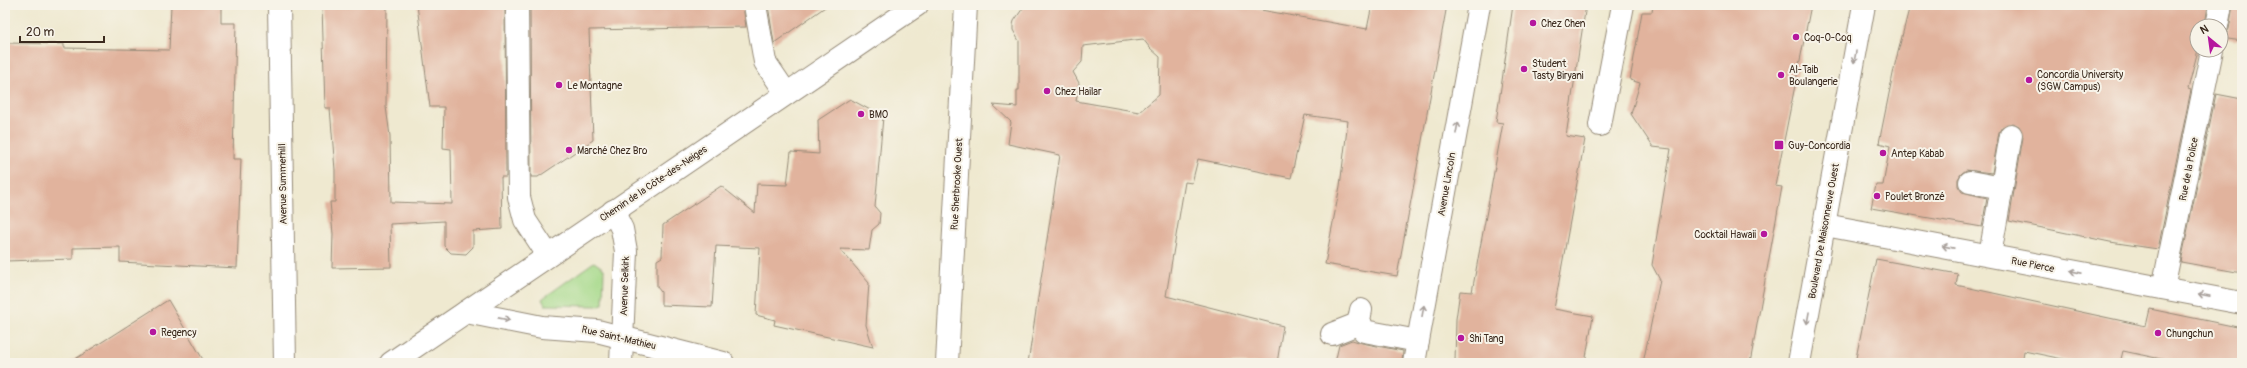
<svg xmlns="http://www.w3.org/2000/svg" width="2247" height="368" viewBox="0 0 2247 368" font-family="Pangolin,sans-serif">
  <style>
    .green { fill: #a5d989; stroke: #708254 }
    .building { fill: #e1b39d; fill-rule: evenodd }
    .lines { fill: none; stroke-linecap: round; stroke-linejoin: round }
    .minor-casing { stroke: #958a77; stroke-width: 24 }
    .major-casing { stroke: #958a77; stroke-width: 24 }
    .minor { stroke: #fff; stroke-width: 22 }
    .major { stroke: #fff; stroke-width: 22 }
    .oneway { stroke: #a79f9a }
    .poi-dot { fill: #b5179e; stroke: #f7f3e8; stroke-width: 1.5 }
    .labels { text-anchor: middle; stroke-width: 4; stroke-linejoin: round; paint-order: stroke }
    .poi-label { font-size: 10px; fill: #3b2a1e; stroke: #f7f3e8; text-anchor: start }
    .street-label { font-size: 10px; fill: #3b2a1e; stroke: #f7f3e8 }
  </style>
  <rect width="100%" height="100%" fill="#f7f3e8"/>
  <filter id="ink" filterUnits="userSpaceOnUse"><feTurbulence type="fractalNoise" baseFrequency=".025" numOctaves="2"/><feDisplacementMap in="SourceGraphic" scale="8" xChannelSelector="R" yChannelSelector="G"/><feConvolveMatrix kernelMatrix="1 2 1 2 8 2 1 2 1" color-interpolation-filters="sRGB"/></filter>
  <filter id="wash" filterUnits="userSpaceOnUse"><feTurbulence type="fractalNoise" baseFrequency=".012" numOctaves="4" result="noise"/><feDisplacementMap in="SourceGraphic" scale="16" xChannelSelector="R" yChannelSelector="G"/><feGaussianBlur stdDeviation="0.9" result="paint"/><feColorMatrix in="noise" values="0 0 0 0 0 0 0 0 0 0 0 0 0 0 0 0 0 1.4 0 .05"/><feComposite in="paint" operator="in"/></filter>
  <g filter="url(#wash)">
    <rect width="100%" height="100%" fill="#efe9d0"/>
    <polygon class="green" points="594,262 604,269 603,304 597,306 545,305 542,299"/>
    <g id="blocks">
      <g class="building">
        <polygon points="171,5 221,5 221,23 236,23 233,159 241,159 237,268 120,262 120,247 73,248 73,259 5,261 5,43 64,44 64,48 169,50"/>
        <polygon points="322,5 387,5 386,107 390,136 391,202 452,204 451,149 443,148 444,107 430,107 417,5 505,5 506,177 501,177 502,229 473,231 473,247 466,254 451,253 444,246 444,221 390,224 391,267 332,268 333,234 330,202 335,202 335,170 330,108 325,108"/>
        <polygon points="530,5 743,5 746,27 589,30 593,140 538,177 531,177"/>
        <polygon points="768,5 828,5 774,43"/>
        <path d="M1025 5H1233L1367 29 1372 5H1447L1397 276 1325 264 1340 186 1348 121 1305 115 1291 178 1198 159 1192 183 1185 182 1166 296 1283 326 1277 363H1028L1060 155 1008 144 1011 122 993 105 1017 107V90H1019V41L1013 30V25L1014 21ZM1143 39 1150 48 1160 57 1159 95 1139 112 1076 101 1079 83 1073 72 1082 62 1083 46Z"/>
        <polygon points="1513,5 1586,5 1566,136 1585,139 1554,309 1593,316 1585,363 1455,363 1456,319 1460,291 1472,292 1503,123 1496,122"/>
        <polygon points="1653,5 1811,5 1775,186 1782,187 1750,363 1643,363 1660,280 1652,265 1671,149 1653,147 1631,114 1640,83 1630,80 1642,12 1652,12"/>
        <polygon points="1910,5 2208,5 2205,26 2197,26 2198,50 2188,89 2191,90 2158,249 2110,242 2009,221 2023,137 2019,126 2013,123 2002,127 1999,132 1992,173 1966,170 1961,174 1958,179 1958,186 1962,192 1987,198 1982,227 1871,208 1876,185 1883,185 1890,146 1879,143 1895,64"/>
        <polygon points="2233,5 2242,5 2242,41 2221,38 2226,34 2229,29"/>
        <polygon points="2216,94 2242,99 2242,273 2181,262"/>
        <polygon points="850,99 883,117 875,207 880,213 879,224 872,230 869,250 840,249 869,283 866,325 873,347 774,325 775,320 756,315 760,248 716,246 712,307 661,305 661,292 657,287 657,260 662,257 663,225 721,186 755,213 757,184 787,185 791,152 819,154 818,120"/>
        <polygon points="1876,259 1958,274 1956,285 2146,326 2150,309 2242,328 2242,363 2180,363 2123,351 2120,363 2082,363 2024,351 2022,363 1855,363"/>
        <polygon points="168,300 205,363 69,363"/>
        <polygon points="1352,340 1362,343 1403,351 1402,363 1335,363 1339,345"/>
      </g>
    </g>
  </g>
  <g filter="url(#ink)">
    <use href="#blocks" fill-opacity="0" stroke="#958a77" stroke-width="1"/>
    <g class="lines">
      <defs>
        <g id="minor">
          <polyline points="279,5 285,363"/>
          <polyline points="517,5 519,197 525,220 548,255"/>
          <polyline points="755,5 765,62 786,93"/>
          <polyline points="2217,26 2221,5"/>
          <polyline points="1600,125 1623,5"/>
          <polyline points="1970,182 2002,188"/>
          <polyline points="613,211 622,229 626,251 621,363"/>
          <polyline points="1825,225 2242,303"/>
          <polyline points="1990,255 2011,135"/>
          <polyline points="2163,288 2212,50"/>
          <polyline points="1361,310 1359,320 1364,331 1418,341"/>
          <polyline points="466,312 542,327 597,331 723,363"/>
          <polyline points="1332,334 1360,323"/>
          <polyline points="1414,363 1479,5"/>
          <polyline points="1799,363 1864,5"/>
        </g>
        <g id="major">
          <polyline points="391,363 917,5"/>
          <polyline points="947,363 966,5"/>
        </g>
      </defs>
      <use href="#minor" class="minor-casing"/>
      <use href="#major" class="major-casing"/>
      <use href="#minor" class="minor"/>
      <use href="#major" class="major"/>
    </g>
    <defs><path id="oneway-shaft" d="M-6 0H5M1.5-3L5.5 0L1.5 3" fill="none" stroke-width="1.6" stroke-linecap="round" stroke-linejoin="round"/></defs>
    <g class="oneway">
      <use href="#oneway-shaft" transform="translate(1855 57) rotate(100)"/>
      <use href="#oneway-shaft" transform="translate(1457 128) rotate(-80)"/>
      <use href="#oneway-shaft" transform="translate(1948 247) rotate(-169)"/>
      <use href="#oneway-shaft" transform="translate(2076 272) rotate(-169)"/>
      <use href="#oneway-shaft" transform="translate(2204 295) rotate(-169)"/>
      <use href="#oneway-shaft" transform="translate(1423 311) rotate(-80)"/>
      <use href="#oneway-shaft" transform="translate(1808 318) rotate(100)"/>
      <use href="#oneway-shaft" transform="translate(504 319) rotate(11)"/>
    </g>
  </g>
  <g class="poi-dot">
    <circle cx="1533" cy="23" r="4"/>
    <circle cx="1796" cy="37" r="4"/>
    <circle cx="1524" cy="69" r="4"/>
    <circle cx="1781" cy="75" r="4"/>
    <circle cx="2029" cy="80" r="4"/>
    <circle cx="559" cy="85" r="4"/>
    <circle cx="1047" cy="91" r="4"/>
    <circle cx="861" cy="114" r="4"/>
    <rect x="1774" y="140" width="10" height="10" rx="2"/>
    <circle cx="569" cy="150" r="4"/>
    <circle cx="1883" cy="153" r="4"/>
    <circle cx="1877" cy="196" r="4"/>
    <circle cx="1764" cy="234" r="4"/>
    <circle cx="153" cy="332" r="4"/>
    <circle cx="2158" cy="333" r="4"/>
    <circle cx="1461" cy="338" r="4"/>
  </g>
  <g class="labels">
    <g class="poi-label">
      <text x="1541" y="27">Chez Chen</text>
      <text x="1804" y="41">Coq-O-Coq</text>
      <text x="1532" y="67">Student<tspan x="1532" dy="12">Tasty Biryani</tspan></text>
      <text x="1789" y="73">Al-Taib<tspan x="1789" dy="12">Boulangerie</tspan></text>
      <text x="2037" y="78">Concordia University<tspan x="2037" dy="12">(SGW Campus)</tspan></text>
      <text x="567" y="89">Le Montagne</text>
      <text x="1055" y="95">Chez Hailar</text>
      <text x="869" y="118">BMO</text>
      <text x="1788" y="149">Guy-Concordia</text>
      <text x="577" y="154">Marché Chez Bro</text>
      <text x="1891" y="157">Antep Kabab</text>
      <text x="1885" y="200">Poulet Bronzé</text>
      <text x="1756" y="238" text-anchor="end">Cocktail Hawaii</text>
      <text x="161" y="336">Regency</text>
      <text x="2166" y="337">Chungchun</text>
      <text x="1469" y="342">Shi Tang</text>
    </g>
    <g class="street-label">
      <text transform="translate(2188 169) rotate(-79)" y="4">Rue de la Police</text>
      <text transform="translate(653 183) rotate(-34)" y="4">Chemin de la Côte-des-Neiges</text>
      <text transform="translate(282 184) rotate(-91)" y="4">Avenue Summerhill</text>
      <text transform="translate(956 184) rotate(-87)" y="4">Rue Sherbrooke Ouest</text>
      <text transform="translate(1446 184) rotate(-80)" y="4">Avenue Lincoln</text>
      <text transform="translate(1823 231) rotate(-80)" y="4">Boulevard De Maisonneuve Ouest</text>
      <text transform="translate(2033 264) rotate(11)" y="4">Rue Pierce</text>
      <text transform="translate(624 286) rotate(-88)" y="4">Avenue Selkirk</text>
      <text transform="translate(619 337) rotate(13)" y="4">Rue Saint-Mathieu</text>
    </g>
  </g>
  <rect width="2247" height="368" fill="none" stroke="#f7f3e8" stroke-width="20"/>
  <g transform="translate(2209 38) rotate(331)"><circle r="19" fill="#f7f3e8" stroke="#aca397"/>
  <path d="M0-3L7 15L0 10L-7 15Z" fill="#b5179e"/>
  <text y="-6" font-size="11" font-weight="bold" text-anchor="middle" fill="#3b2a1e">N</text>
  </g>
  <path d="M20 36v6h84v-6" fill="none" stroke="#3b2a1e" stroke-width="2"/>
  <text x="26" y="36" font-size="12" fill="#3b2a1e" stroke="#f7f3e8" stroke-width="3" paint-order="stroke">20 m</text>
</svg>
